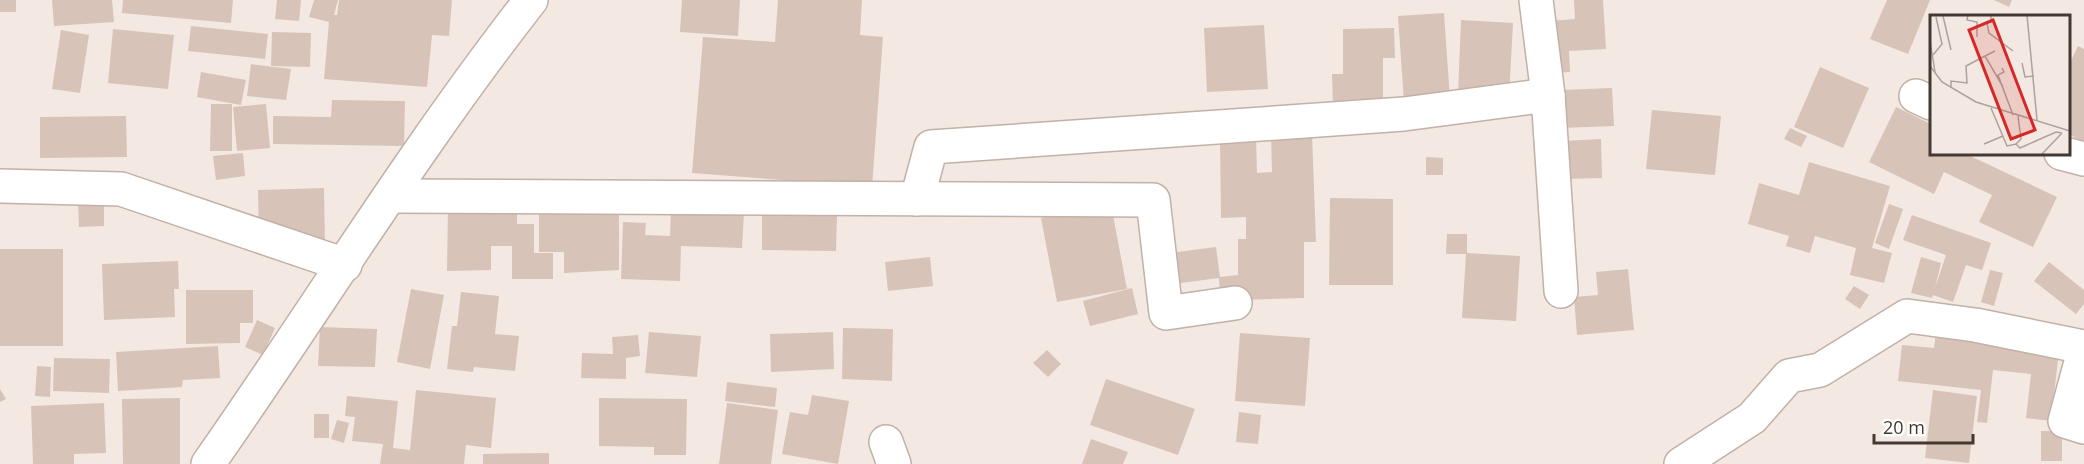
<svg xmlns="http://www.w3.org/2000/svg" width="2084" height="464" viewBox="0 0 2084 464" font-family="'Open Sans',sans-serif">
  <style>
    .building { fill: #d8c3b9 }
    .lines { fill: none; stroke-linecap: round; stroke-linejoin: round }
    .minor-casing { stroke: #c1b1a7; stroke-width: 36 }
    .minor { stroke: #fff; stroke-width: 33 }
    .inset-road { fill: none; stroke: #ada29c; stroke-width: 1.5 }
    .view { fill: #d62828; fill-opacity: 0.15; stroke: #d62828; stroke-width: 3 }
    .inset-edge { fill: none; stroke: #443832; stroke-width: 3 }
  </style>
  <rect width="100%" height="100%" fill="#f3e9e2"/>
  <g class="building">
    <rect x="0" y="0" width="16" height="12"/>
    <polygon points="52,0 112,0 114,22 54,26"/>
    <polygon points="123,0 233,0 231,23 122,13"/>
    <polygon points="277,0 301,0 299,21 275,19"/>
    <polygon points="314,0 338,0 334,15 337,15 339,0 452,0 449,36 432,35 427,87 324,79 329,22 309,17"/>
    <polygon points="682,0 740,0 738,36 680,32"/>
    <polygon points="778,0 862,0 860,35 883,37 872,187 692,173 703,37 775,42"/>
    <polygon points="1574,0 1603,0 1606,49 1569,51 1570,72 1554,73 1550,21 1575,19"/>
    <polygon points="1887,0 1930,0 1908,54 1870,39"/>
    <polygon points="1994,0 2012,0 2009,7"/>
    <polygon points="1444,13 1450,99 1404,102 1398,16"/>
    <polygon points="1461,20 1513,23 1509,98 1458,95"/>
    <polygon points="1264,25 1268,89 1207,92 1204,28"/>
    <polygon points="191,26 268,34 265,59 188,51"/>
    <polygon points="1394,28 1395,58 1383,58 1383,104 1333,104 1332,74 1343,74 1343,29"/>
    <polygon points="113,29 174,35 168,89 108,83"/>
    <polygon points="61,30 89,35 80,93 52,89"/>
    <polygon points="272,32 311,33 310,67 271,66"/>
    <polygon points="2078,46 2084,49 2084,142 2068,134 2068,67"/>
    <polygon points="251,64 291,69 286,100 247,96"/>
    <polygon points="1820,67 1869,88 1843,148 1794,127"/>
    <polygon points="201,72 246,80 241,105 197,97"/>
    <polygon points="1612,88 1614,126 1561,128 1559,90"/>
    <polygon points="332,100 405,101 404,146 273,144 273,116 331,117"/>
    <polygon points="211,104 232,104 232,151 210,151"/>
    <polygon points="266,104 270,148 237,151 233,107"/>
    <polygon points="1896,107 1931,124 1931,153 1964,153 2057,197 2033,247 1979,222 1992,195 1944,172 1934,194 1869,162"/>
    <polygon points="1652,110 1721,116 1715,175 1646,169"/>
    <polygon points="126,116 127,157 40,158 40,117"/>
    <polygon points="1790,128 1807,136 1801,147 1784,139"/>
    <polygon points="1312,134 1316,242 1304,242 1304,298 1239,300 1220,292 1219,278 1166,285 1162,254 1216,247 1220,277 1238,275 1238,239 1246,239 1246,217 1221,218 1220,137 1256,137 1257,173 1272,172 1271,135"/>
    <polygon points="1601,139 1602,178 1564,179 1563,141"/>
    <polygon points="243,153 245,176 216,180 213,156"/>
    <polygon points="1426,157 1443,158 1443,175 1426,175"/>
    <polygon points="1809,162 1890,186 1872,248 1892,253 1884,283 1850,275 1856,248 1815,236 1810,253 1786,246 1789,236 1748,224 1759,183 1799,195"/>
    <polygon points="324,188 325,243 259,245 258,190"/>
    <polygon points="1330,198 1393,199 1393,285 1329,285"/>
    <polygon points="78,201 104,201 104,226 79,227"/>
    <polygon points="1889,204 1903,209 1889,249 1875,243"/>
    <polygon points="1111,205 1127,289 1057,302 1041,218"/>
    <polygon points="448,207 517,207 517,224 534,224 534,253 553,253 553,279 512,279 512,246 491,246 491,270 447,271"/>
    <polygon points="619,209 619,270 564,273 564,252 539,252 539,210"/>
    <polygon points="671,210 744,213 742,248 681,246 680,281 621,279 623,222 646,223 645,235 670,236"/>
    <polygon points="762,215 837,216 836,251 762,250"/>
    <polygon points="1912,215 1991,243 1982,270 1966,265 1953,302 1933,295 1932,298 1911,293 1921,257 1941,263 1935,288 1946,255 1903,240"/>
    <polygon points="1447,234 1467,234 1467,253 1520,256 1516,321 1462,318 1466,254 1446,254"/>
    <rect x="0" y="249" width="63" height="97"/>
    <polygon points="930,257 933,286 888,291 885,262"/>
    <polygon points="178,261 179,289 174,289 175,317 104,320 102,264"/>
    <polygon points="2049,262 2084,290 2084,304 2076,314 2034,281"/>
    <polygon points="1628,269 1634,330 1577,335 1574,297 1598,295 1596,272"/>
    <polygon points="1990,270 2003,273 1994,306 1981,302"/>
    <polygon points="1854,286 1869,295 1860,309 1845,299"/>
    <polygon points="1132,288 1138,314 1090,326 1083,301"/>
    <polygon points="411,289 444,295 430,369 397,362"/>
    <polygon points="186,290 253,290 253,323 240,323 240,343 186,344"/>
    <polygon points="461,292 499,296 495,334 519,336 515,371 474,367 473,372 447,369 452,326 457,326"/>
    <polygon points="257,320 275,328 263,355 245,347"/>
    <polygon points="1937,325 2059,351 2051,421 2026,418 2031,374 1993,370 1987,423 1977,422 1981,390 1898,381 1902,345 1934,348"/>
    <polygon points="320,327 377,329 375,367 318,366"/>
    <polygon points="843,328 893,329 892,381 842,379"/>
    <polygon points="649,332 701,336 697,377 645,373"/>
    <polygon points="833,332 834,369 771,372 770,334"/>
    <polygon points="1240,333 1310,338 1305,406 1235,401"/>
    <polygon points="638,335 640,356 626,358 626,379 581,378 582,353 613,354 612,337"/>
    <polygon points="218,346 220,378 183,380 182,387 118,391 116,352"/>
    <polygon points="1047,350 1061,364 1048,377 1033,363"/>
    <polygon points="54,358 110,359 109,393 53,391"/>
    <polygon points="37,366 51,367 50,397 35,396"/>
    <polygon points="1106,379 1195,409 1178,455 1090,425"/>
    <polygon points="727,382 777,388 775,407 725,401"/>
    <polygon points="0,389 6,399 0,402"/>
    <polygon points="416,390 496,398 491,448 466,445 464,464 380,464 383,444 352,441 355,417 345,416 347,396 398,401 393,448 410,450"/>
    <polygon points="1933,390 1977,396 1969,463 1925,458"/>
    <polygon points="812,395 849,401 838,464 782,454 790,412 808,415"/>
    <polygon points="180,398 180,464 123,464 122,399"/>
    <polygon points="599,398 687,399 686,455 654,455 654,447 599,446"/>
    <polygon points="104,403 106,453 74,454 74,464 33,464 31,406"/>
    <polygon points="727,403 778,410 771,464 719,464"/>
    <polygon points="1239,412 1261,415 1258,444 1236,442"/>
    <rect x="314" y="414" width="15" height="24"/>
    <polygon points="337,420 349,423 344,443 331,439"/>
    <rect x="2041" y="431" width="21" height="30"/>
    <polygon points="1091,439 1128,452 1123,464 1082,464"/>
    <polygon points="549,453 549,464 483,464 483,454"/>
  </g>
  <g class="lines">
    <defs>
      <g id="minor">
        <polyline points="1536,0 1548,95"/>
        <polyline points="1916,96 1931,103"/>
        <polyline points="2061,153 2084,159"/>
        <polyline points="0,186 121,189 345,265"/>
        <polyline points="391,196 1153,200 1166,313 1235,303"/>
        <polyline points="917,199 931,147 1404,114 1548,95 1561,291"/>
        <polyline points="2084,351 2065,421 2084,427"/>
        <polyline points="886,442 894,464"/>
        <path d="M208 464C316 310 415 148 531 0"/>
        <polyline points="1681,464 1752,418 1789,376 1820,370 1907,316 1975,325 2084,347"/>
      </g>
    </defs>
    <use href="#minor" class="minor-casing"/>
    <use href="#minor" class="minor"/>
  </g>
  <g transform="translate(1930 15)">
    <rect width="140" height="140" fill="#f3e9e2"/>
    <path class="inset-road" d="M38 0 37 5 47 7V22M61 0V7L57 8 59 18 83 36M97 0 107 105M13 1 21 35M0 26 5 57M65 36 55 41 73 72M3 40 12 29 6 2M92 48 95 62 104 61M0 51 12 67 46 87 140 116M72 53 74 57 68 60 83 100M21 73V66L37 68 36 51 55 41M61 93 77 131 86 129 90 133 126 117 132 118M54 129 73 121M86 129 91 124 88 101M112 139 132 118"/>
    <path class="view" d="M63 5 105 115 81 124 39 15Z"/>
    <rect width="140" height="140" class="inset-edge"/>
  </g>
  <path d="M1874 434v9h99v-9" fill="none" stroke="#443832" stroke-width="3"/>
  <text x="1883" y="434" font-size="18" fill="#443832" stroke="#ffffff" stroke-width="4.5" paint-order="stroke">20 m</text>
</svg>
